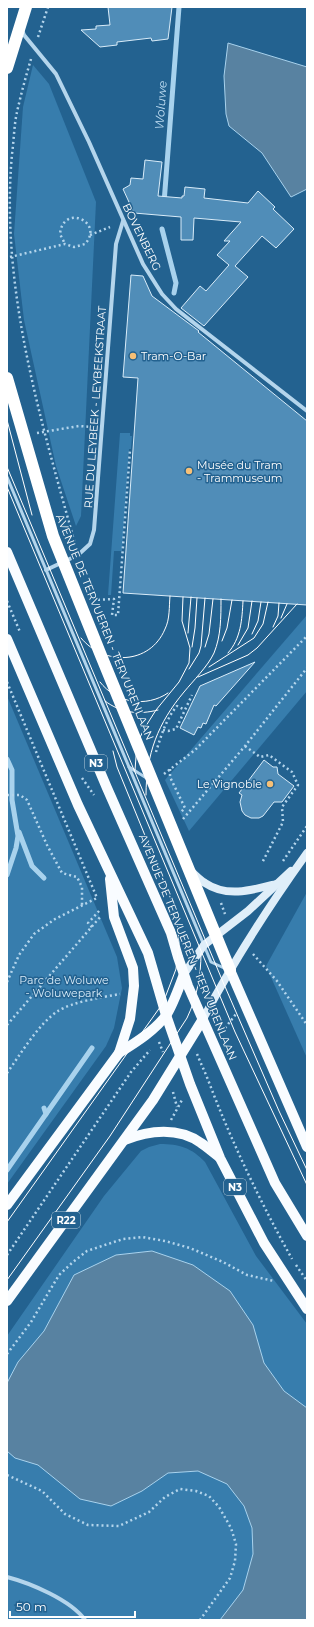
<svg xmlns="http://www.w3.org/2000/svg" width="314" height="1627" viewBox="0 0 314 1627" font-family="Montserrat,sans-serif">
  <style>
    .green { fill: #377dad }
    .water { fill: #5882a1; stroke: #a8d2ed }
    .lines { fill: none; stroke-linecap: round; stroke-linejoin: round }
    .stream { stroke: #a8d2ed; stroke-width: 5 }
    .building { fill: #508db8; stroke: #d9ecf9 }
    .path { stroke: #b4d5ec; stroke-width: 2.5; stroke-dasharray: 2 3; stroke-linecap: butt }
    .lane { stroke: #b4d5ec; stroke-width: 3 }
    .street { stroke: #b4d5ec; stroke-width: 4 }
    .secondary { stroke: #dfeef9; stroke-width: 8 }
    .primary { stroke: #f9fcff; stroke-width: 10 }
    .highway { stroke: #fff; stroke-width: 12 }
    .tram { stroke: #fff; stroke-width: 1 }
    .poi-dot { fill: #f7c076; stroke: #236290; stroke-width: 1.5 }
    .labels { text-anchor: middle; stroke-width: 3; stroke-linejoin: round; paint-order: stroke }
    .shield { fill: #236290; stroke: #bdd0de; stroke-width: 1 }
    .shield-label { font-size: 10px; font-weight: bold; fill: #fff }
    .street-label { font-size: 11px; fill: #fff; stroke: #236290 }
    .poi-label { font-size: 11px; fill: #fff; stroke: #236290; text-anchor: start }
    .park-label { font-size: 11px; fill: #d9ecf9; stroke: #236290 }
    .water-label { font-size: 12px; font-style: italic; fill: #c0def3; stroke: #236290 }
  </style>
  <rect width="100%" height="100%" fill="#236290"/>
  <g class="green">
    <polygon points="33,65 49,84 96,202 81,516 76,526 56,466 24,320 14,234 23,107"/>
    <polygon points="120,433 130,433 130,436 132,436 131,449 129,449 122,551 114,551 111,595 108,595"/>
    <polygon points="307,615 307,691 189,831 165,780"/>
    <polygon points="7,696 117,957 122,988 114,1028 106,1046 7,1184"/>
    <polygon points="307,892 307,1058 266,966"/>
    <path d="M160 1144C179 1144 192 1148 205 1162L256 1256 307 1324V1620H7V1336L104 1196 141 1151 149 1147Z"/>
  </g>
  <g class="water">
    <polygon points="228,43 307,67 307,189 291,197 262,153 229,126 226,114 224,76"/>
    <polygon points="152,1251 193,1265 230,1291 253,1325 264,1363 284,1391 307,1408 307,1620 220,1620 243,1590 253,1554 252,1528 244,1506 227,1484 198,1471 168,1473 142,1491 111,1506 80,1499 38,1465 15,1458 7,1451 7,1383 18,1362 44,1331 74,1275 116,1255"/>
  </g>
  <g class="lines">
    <g class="stream">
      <polyline points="164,203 179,7"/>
      <polyline points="162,229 176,283 174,293"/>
      <polyline points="7,759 12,770 12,800 18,836 16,848 7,875"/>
      <polyline points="19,832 32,866 44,878"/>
      <polyline points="46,1114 92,1048"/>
      <polyline points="7,1170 46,1114 44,1108"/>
    </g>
  </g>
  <g class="building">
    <polygon points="108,7 172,7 168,39 152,41 151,38 117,42 117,45 100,47 81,30 96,29 96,26 110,25"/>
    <polygon points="145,160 162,162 158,196 182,198 182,196 184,196 185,187 205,189 204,198 248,203 258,191 275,207 273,209 294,229 276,248 262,236 235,266 248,277 204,326 181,308 200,286 206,291 229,265 217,255 230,241 224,241 241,222 194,218 193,240 181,240 181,217 134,213 123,189 130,185 131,178 143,179"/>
    <polygon points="131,275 143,276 152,296 199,331 198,332 307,421 307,605 123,593 138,378 123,377"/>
    <polygon points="255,662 216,706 214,705 206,724 203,723 201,728 198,727 194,735 180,728 200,686"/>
    <polygon points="264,760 273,767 277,767 278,774 294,786 282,802 274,802 263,816 259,818 251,818 245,815 242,811 240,802 242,795 239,793"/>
  </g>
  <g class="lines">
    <g class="path">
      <polyline points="38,37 48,7"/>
      <path d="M31 59C26 76 21 94 17 112 14 125 14 140 12 154 0 287 40 417 75 544"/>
      <polyline points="90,235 110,227"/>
      <path d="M10 257 65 244 74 247 85 244C105 222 63 203 60 234L65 244"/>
      <polyline points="37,433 79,426 93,427"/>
      <polyline points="93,600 114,599 112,615 118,615 130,450"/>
      <polyline points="7,601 20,632"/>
      <polyline points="7,682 97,898"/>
      <polyline points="163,730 168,731 176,729 192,695"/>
      <polyline points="245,746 260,757 269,755 292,772 298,785 282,807 283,822 262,863"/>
      <path d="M156 752C161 736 166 719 177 706L185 710"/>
      <polyline points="170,769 170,777 185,808 180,813"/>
      <polyline points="164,774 195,750 307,636"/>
      <polyline points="82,778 94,795"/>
      <polyline points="7,795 20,795 27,800 47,845 62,873 77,877 82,887 82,906"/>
      <polyline points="183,819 245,746 307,668"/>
      <polyline points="283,861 307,826"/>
      <polyline points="221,903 225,914"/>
      <polyline points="92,927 88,923 100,910"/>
      <polyline points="253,954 277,981 307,1025"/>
      <polyline points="7,982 19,955 34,934 55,919 97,898"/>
      <polyline points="7,1025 101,916"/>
      <polyline points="222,1032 236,1014"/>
      <polyline points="159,1042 163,1052"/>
      <path d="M197 1054C201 1064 206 1074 210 1085 233 1145 261 1203 292 1259"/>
      <path d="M7 1073C20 1055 39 1023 58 1011 72 1002 103 997 120 994"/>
      <polyline points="173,1092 177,1107"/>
      <polyline points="171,1120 182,1100"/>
      <polyline points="7,1255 131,1072 150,1050"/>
      <polyline points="296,1265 307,1281"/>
      <polyline points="7,1354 31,1322 59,1275 73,1262 87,1251 123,1239 142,1237 165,1241 190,1248 223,1262 247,1275 274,1281"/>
      <polyline points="7,1475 42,1491 65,1514 88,1525 119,1526 149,1512 165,1497 180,1489 196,1491 209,1496 219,1507 231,1528 236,1544 235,1561 230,1578 200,1620"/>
    </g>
    <g class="lane">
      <polyline points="7,477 211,962 224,968"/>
      <polyline points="129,767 148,779"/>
    </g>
    <g class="street">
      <polyline points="22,30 24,35 56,74 89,142 143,264 162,294 176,309 307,411"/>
      <polyline points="46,570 78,555 90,544 94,530 116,244 123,221"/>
      <path d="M7 1577C30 1583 71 1600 85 1620"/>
    </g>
    <g class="secondary">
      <path d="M191 871C195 875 200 880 205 883 227 898 253 890 276 884"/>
      <polyline points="184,974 204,945 248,911 291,871"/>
      <path d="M203 1019C233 962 269 906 307 853"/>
    </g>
    <g class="primary">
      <polyline points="7,552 107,788 171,933 178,957 188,986 275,1183 307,1236"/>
      <polyline points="7,639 78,805 148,953 166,1015 190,1084 220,1158 264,1243 307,1309"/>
      <polyline points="110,879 114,917 133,968 134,986 130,1019 119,1053"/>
      <polyline points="230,970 307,1147"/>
      <path d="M125 1140C149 1130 179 1127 201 1143 207 1147 213 1152 219 1157"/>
      <path d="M7 1205 119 1053C135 1043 156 1030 167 1014 174 1002 179 988 184 974"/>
      <polyline points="7,1301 153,1100 203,1019"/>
    </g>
    <g class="highway">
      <polyline points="7,68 26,7"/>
      <polyline points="7,378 53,536 100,653 230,970"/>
    </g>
    <g class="tram">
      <polyline points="7,8 7,7"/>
      <polyline points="7,420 32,515"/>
      <polyline points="7,467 223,982 279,1111 307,1170"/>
      <polyline points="7,487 235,1032 307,1185"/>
      <polyline points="281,618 287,604"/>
      <polyline points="273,627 278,616 279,603"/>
      <polyline points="188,633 191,597"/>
      <polyline points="252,634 258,621 261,602"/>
      <path d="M81 638C104 666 150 665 165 629 170 619 169 607 170 596"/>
      <polyline points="222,641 227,628 232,600"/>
      <polyline points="238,645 248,628 252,601"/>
      <polyline points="192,647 195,628 197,598"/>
      <polyline points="205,647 209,634 213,599"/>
      <path d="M228 653C241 638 242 620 243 601"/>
      <polyline points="209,667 254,638 263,624 268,602"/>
      <polyline points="189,669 199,653 201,646 205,598"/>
      <polyline points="198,677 248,655 257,648 297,604"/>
      <path d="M100 682C116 703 146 708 168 693"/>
      <path d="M105 701C121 713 138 715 158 710"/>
      <polyline points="135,770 137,744 144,729 156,710 179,682 189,663 190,648 182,621 183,597"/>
      <path d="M146 795C146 754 158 723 184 692 193 681 208 666 214 653 221 636 221 617 221 599"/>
      <polyline points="7,1222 163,1003 176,969 179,943 178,930 173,904 117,767 113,751"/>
      <path d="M7 1280 110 1136 187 1018C197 997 201 976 201 953"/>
    </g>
  </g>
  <g class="poi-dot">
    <circle cx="133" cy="356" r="4"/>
    <circle cx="189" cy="471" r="4"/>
    <circle cx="270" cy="784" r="4"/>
  </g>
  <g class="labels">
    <g class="shield">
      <rect x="85" y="755" width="22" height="16" rx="3"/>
      <rect x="224" y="1179" width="22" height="16" rx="3"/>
      <rect x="52" y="1212" width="28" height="16" rx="3"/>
    </g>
    <g class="shield-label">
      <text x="96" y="767">N3</text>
      <text x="235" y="1191">N3</text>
      <text x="66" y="1224">R22</text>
    </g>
    <g class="street-label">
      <text transform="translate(142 237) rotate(64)" y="4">BOVENBERG</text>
      <text transform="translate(95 407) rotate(-86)" y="4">RUE DU LEYBEEK - LEYBEEKSTRAAT</text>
      <text transform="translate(105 627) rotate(68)" y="4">AVENUE DE TERVUEREN - TERVURENLAAN</text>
      <text transform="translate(188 947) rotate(68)" y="4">AVENUE DE TERVUEREN - TERVURENLAAN</text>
    </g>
    <g class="poi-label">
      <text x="141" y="360">Tram-O-Bar</text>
      <text x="197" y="469">Musée du Tram<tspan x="197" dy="13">- Trammuseum</tspan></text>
      <text x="262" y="788" text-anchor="end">Le Vignoble</text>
    </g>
    <g class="park-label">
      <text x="64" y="984">Parc de Woluwe<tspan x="64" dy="13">- Woluwepark</tspan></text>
    </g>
    <g class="water-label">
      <text transform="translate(161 105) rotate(-86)" y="4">Woluwe</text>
    </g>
  </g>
  <rect width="314" height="1627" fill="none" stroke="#ffffff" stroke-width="16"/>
  <path d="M10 1611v6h125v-6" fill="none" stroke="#ffffff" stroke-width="2"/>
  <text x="16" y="1611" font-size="12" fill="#ffffff" stroke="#236290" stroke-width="3" paint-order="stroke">50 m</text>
</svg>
